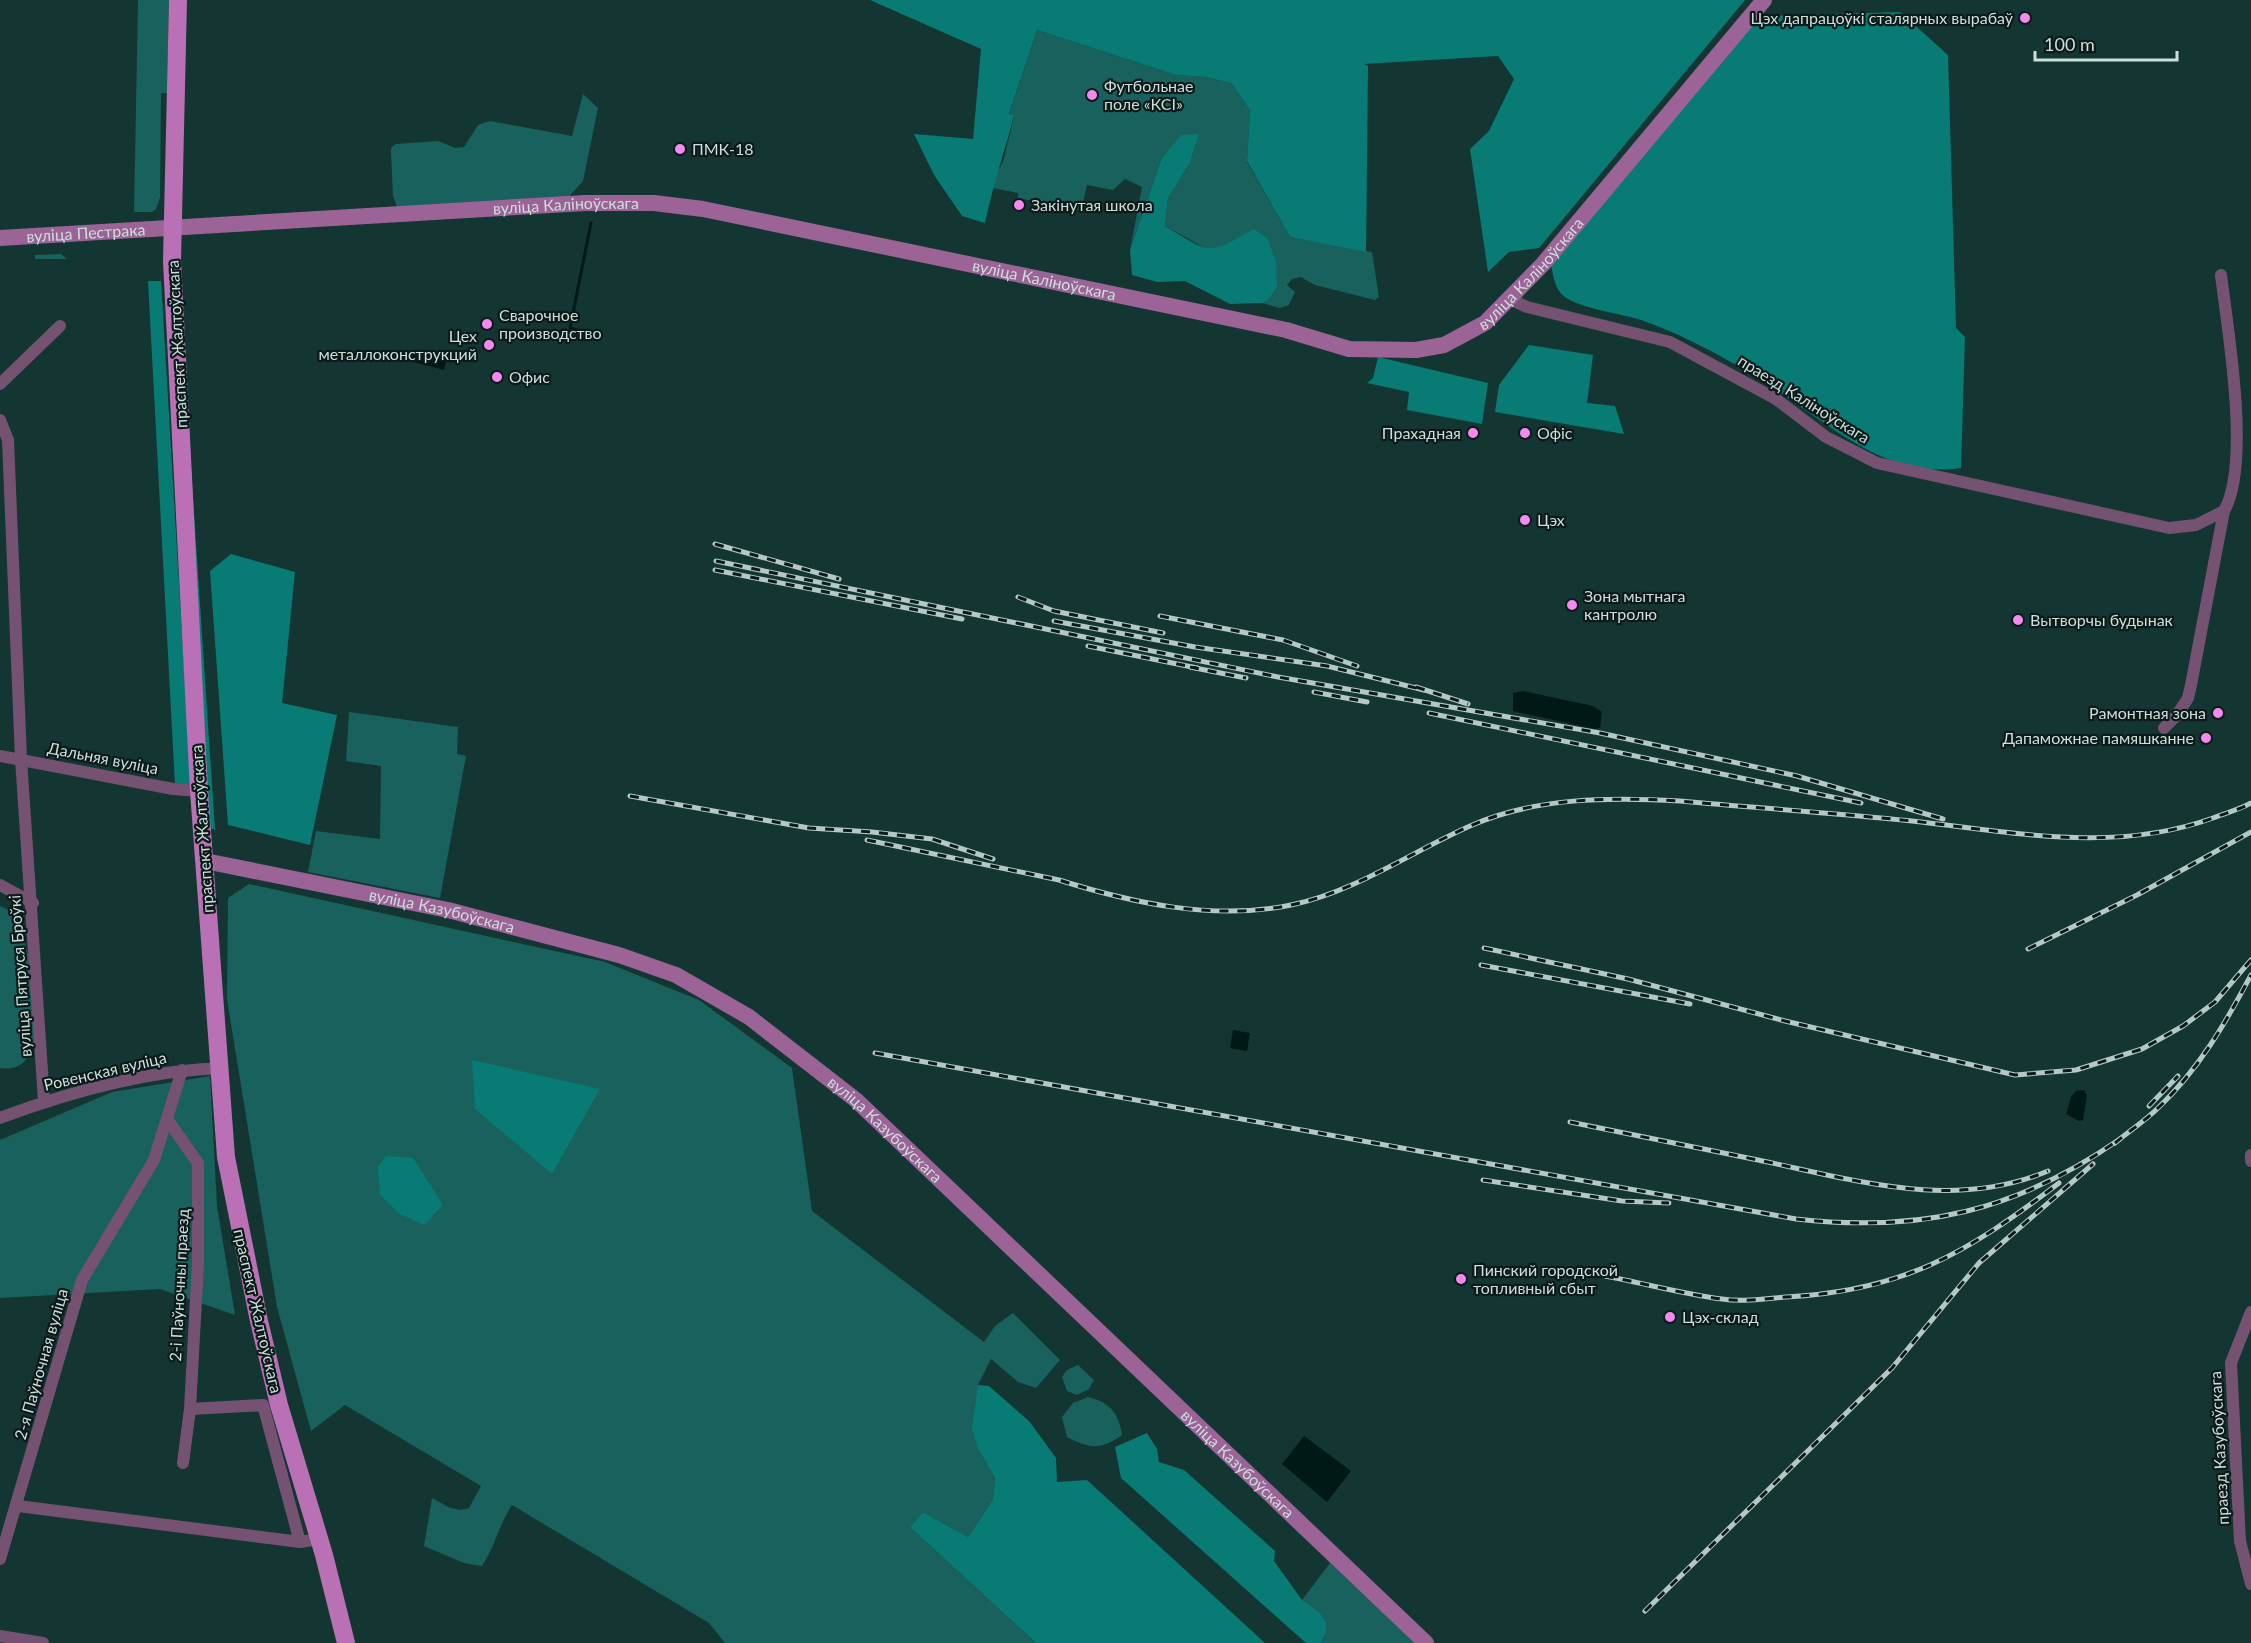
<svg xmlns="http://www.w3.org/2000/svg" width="2251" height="1643" viewBox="0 0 2251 1643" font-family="Lato,sans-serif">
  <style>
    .green { fill: #19615c }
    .forest { fill: #087b74 }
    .water { fill: #001917 }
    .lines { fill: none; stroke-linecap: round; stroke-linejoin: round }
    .stream { stroke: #001917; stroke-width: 3 }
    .street { stroke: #765272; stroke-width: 12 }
    .secondary { stroke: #9c6397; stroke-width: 16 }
    .primary { stroke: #b970b4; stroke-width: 18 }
    .rail-casing { stroke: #b4c9c6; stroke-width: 5 }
    .rail { stroke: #0c1b19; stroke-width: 3; stroke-dasharray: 9; stroke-linecap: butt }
    .poi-dot { fill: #f589ee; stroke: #0c1b19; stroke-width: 2 }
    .labels { text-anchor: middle; stroke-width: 4.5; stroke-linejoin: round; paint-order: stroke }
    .poi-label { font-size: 16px; fill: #ccdfdc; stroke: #0c1b19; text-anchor: start }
    .street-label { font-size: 16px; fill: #ccdfdc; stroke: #0c1b19 }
  </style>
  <rect width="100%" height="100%" fill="#133633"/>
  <g class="green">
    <polygon points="138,0 169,0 167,93 161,93 160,197 156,209 152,212 134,212"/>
    <polygon points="1037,30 1176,75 1205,77 1231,83 1250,110 1247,162 1290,237 1372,252 1379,297 1375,300 1315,285 1301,277 1292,279 1287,285 1295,292 1289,305 1280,308 1262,303 1268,300 1219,249 1208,250 1165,226 1168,198 1190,163 1199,134 1161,160 1130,250 1142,187 1125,179 1113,190 1087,185 1081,211 1018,198 1018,193 993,188 994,177 1003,162 1014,117 1009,115"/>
    <polygon points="583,94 598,108 583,181 567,199 397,207 393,196 391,153 391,148 396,144 438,141 455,148 464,147 478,125 490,121 572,136"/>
    <polygon points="61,254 67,259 35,259 35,255"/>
    <polygon points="349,712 458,727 457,754 466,756 440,898 308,872 316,831 380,839 381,766 346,761"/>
    <path d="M249 884 605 962 699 1000 792 1068 812 1211 984 1342 995 1326 1013 1313 1060 1360 1036 1388 1018 1382 991 1359 978 1385V1449L995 1478 993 1499 968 1537 923 1512 910 1527 1036 1643H725L709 1623 512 1505C499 1525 495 1546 482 1566L464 1563 424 1546 432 1498 450 1508 461 1510 469 1508 481 1486 345 1405 311 1431 277 1307 227 999 228 898Z"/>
    <path d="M0 906 14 912C29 941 62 1078 0 1068Z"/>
    <polygon points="210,1076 217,1206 235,1315 160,1289 0,1298 0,1140 112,1092"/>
    <polygon points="1078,1365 1094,1380 1089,1389 1077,1395 1067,1391 1062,1377 1067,1370"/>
    <path d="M1088 1397C1110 1402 1119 1414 1122 1435 1101 1450 1090 1449 1067 1437L1062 1417 1073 1403Z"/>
    <polygon points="1330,1563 1416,1643 1321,1643 1326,1632 1302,1600"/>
  </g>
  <g class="forest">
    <path d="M870 0H1745L1539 248 1509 252 1488 272 1470 149 1489 131 1514 79 1498 56 1364 64 1368 66 1366 252 1290 237 1247 161 1250 110 1231 83 1205 77 1176 75 1037 30 1009 114 1014 116C1004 153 993 185 985 223L962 216 934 175 914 134 973 139 981 49Z"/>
    <path d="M1900 12 1948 55 1956 328 1965 337 1961 468C1890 479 1836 430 1781 393 1739 365 1691 338 1644 321 1623 313 1571 309 1559 291 1554 283 1553 274 1551 265L1760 16Z"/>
    <path d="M1199 134 1190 163 1168 198 1165 226C1212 254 1206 256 1254 229L1267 238 1276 261 1277 287 1268 300 1262 303 1230 304 1185 281 1157 282 1132 275 1130 250 1161 160 1181 135Z"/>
    <polygon points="148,281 161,281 191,784 175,785"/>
    <polygon points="1529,345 1593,355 1587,403 1615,406 1624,434 1495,412 1499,385"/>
    <polygon points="1378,357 1488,383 1482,424 1407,410 1409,392 1367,383 1373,378"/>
    <polygon points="189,438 215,830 209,828"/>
    <polygon points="231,554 295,572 282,703 337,715 310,845 228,825 210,571"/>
    <polygon points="472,1060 600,1089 552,1174 475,1109"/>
    <polygon points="386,1156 413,1158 443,1205 424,1225 400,1214 380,1195 378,1167"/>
    <polygon points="978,1385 989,1386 1029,1421 1056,1458 1057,1482 1087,1480 1265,1643 1036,1643 910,1527 923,1512 968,1537 993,1499 995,1478 978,1449 972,1428"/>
    <polygon points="1147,1433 1157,1449 1159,1462 1184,1470 1275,1551 1274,1561 1302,1600 1320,1613 1326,1622 1326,1632 1321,1643 1306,1643 1121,1478 1115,1447"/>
  </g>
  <g class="water">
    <polygon points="408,353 446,362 444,370 406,360"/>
    <polygon points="1523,691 1593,706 1602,712 1600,728 1594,729 1513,711 1513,693"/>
    <polygon points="1233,1030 1250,1033 1247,1051 1230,1048"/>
    <polygon points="2084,1090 2087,1095 2083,1120 2079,1121 2066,1114 2071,1097 2076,1091"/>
    <polygon points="1304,1436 1351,1471 1327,1502 1282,1464"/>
  </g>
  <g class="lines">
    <polyline class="stream" points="580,331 570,328 591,223"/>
    <g class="street">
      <polyline points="1510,299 1527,307 1670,342 1776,399 1826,437 1877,463 2169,528 2196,525 2224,511"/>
      <polyline points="0,384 60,326"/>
      <polyline points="0,420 8,440 21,759 44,1101"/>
      <path d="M2164 728 2177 715 2188 698 2191 685 2224 511C2251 464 2228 332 2221 275"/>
      <polyline points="0,756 173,789 199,791"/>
      <polyline points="0,885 33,903"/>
      <path d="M0 1118C69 1092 146 1071 220 1068"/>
      <polyline points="167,1119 198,1163 198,1263 190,1409 183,1463"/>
      <polyline points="2251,1155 2251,1161"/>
      <polyline points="2251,1312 2231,1363 2240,1541 2251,1584"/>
      <polyline points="190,1409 263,1405 300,1542"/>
      <polyline points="18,1506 300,1542 319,1539"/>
      <polyline points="0,1559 82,1280 154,1160 182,1070"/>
      <polyline points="0,1636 43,1643"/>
    </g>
    <g class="secondary">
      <path id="s1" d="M0 238 585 203H654L703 209 1286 330 1349 349 1416 350 1444 345 1485 323 1543 264 1764 0"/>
      <path id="s2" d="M205 861 448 910 619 955 676 975 749 1017 856 1100 1426 1643"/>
    </g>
    <polyline class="primary" points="178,0 172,261 199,791 226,1157 259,1321 279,1405 324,1555 346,1643"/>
    <defs>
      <g id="rail">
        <polyline points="715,544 839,579"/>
        <polyline points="716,561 1278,677 1600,733 1797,776 1943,819"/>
        <polyline points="715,570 962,619"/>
        <polyline points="1018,597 1054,611 1163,633"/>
        <polyline points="1160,616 1283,640 1357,666"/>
        <polyline points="1054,621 1195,647 1327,666 1424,690"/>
        <polyline points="1088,646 1197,668"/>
        <polyline points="1190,667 1246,678"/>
        <polyline points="1416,687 1468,704"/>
        <polyline points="1314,692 1367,702"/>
        <polyline points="1429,713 1861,803"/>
        <polyline points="630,796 809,828 872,832 932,839 993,859"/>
        <path d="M867 840 1059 880C1132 903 1214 921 1291 905 1355 892 1411 852 1470 826 1535 797 1611 797 1680 801 1757 808 1835 813 1912 821 2014 832 2113 854 2213 818 2225 813 2239 810 2251 803"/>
        <polyline points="1484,948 1628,979 1785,1021 2015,1075 2076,1070 2142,1049 2183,1026 2215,1002 2251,960"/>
        <polyline points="2028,949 2137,895 2251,832"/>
        <polyline points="1481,965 1690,1004"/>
        <path d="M875 1053 1796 1219C1922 1233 2016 1211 2120 1139"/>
        <polyline points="2149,1106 2178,1076"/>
        <path d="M1570 1122C1632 1135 1695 1147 1758 1160 1855 1180 1952 1211 2048 1171"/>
        <path d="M2115 1143C2129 1131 2145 1121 2158 1108 2199 1069 2225 1024 2251 975"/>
        <polyline points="1483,1180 1622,1201 1669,1203"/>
        <path d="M1605 1276C1643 1283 1683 1294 1722 1299 1742 1302 1765 1299 1786 1297 1904 1291 1967 1253 2059 1183"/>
        <polyline points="1645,1611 1892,1368 1979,1263 2093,1164"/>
      </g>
    </defs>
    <use href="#rail" class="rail-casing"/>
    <use href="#rail" class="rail"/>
  </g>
  <g class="poi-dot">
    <circle cx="2025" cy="18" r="6"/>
    <circle cx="1092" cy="95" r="6"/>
    <circle cx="680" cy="149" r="6"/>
    <circle cx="1019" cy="205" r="6"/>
    <circle cx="487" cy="324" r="6"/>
    <circle cx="489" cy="345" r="6"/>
    <circle cx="497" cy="377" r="6"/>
    <circle cx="1473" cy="433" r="6"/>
    <circle cx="1525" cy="433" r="6"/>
    <circle cx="1525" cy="520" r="6"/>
    <circle cx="1572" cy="605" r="6"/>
    <circle cx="2018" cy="620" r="6"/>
    <circle cx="2218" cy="713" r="6"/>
    <circle cx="2206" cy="738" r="6"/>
    <circle cx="1461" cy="1279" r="6"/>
    <circle cx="1670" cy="1317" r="6"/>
  </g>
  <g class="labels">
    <g class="poi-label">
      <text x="2013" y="24" text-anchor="end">Цэх дапрацоўкі сталярных вырабаў</text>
      <text x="1104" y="92">Футбольнае<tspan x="1104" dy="18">поле «КСІ»</tspan></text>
      <text x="692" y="155">ПМК-18</text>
      <text x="1031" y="211">Закінутая школа</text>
      <text x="499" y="321">Сварочное<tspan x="499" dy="18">производство</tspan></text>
      <text x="477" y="342" text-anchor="end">Цех<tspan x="477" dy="18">металлоконструкций</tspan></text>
      <text x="509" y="383">Офис</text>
      <text x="1461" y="439" text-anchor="end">Прахадная</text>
      <text x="1537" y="439">Офіс</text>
      <text x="1537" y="526">Цэх</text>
      <text x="1584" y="602">Зона мытнага<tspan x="1584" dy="18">кантролю</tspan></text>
      <text x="2030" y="626">Вытворчы будынак</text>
      <text x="2206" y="719" text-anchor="end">Рамонтная зона</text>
      <text x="2194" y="744" text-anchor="end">Дапаможнае памяшканне</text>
      <text x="1473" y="1276">Пинский городской<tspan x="1473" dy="18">топливный сбыт</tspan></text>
      <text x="1682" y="1323">Цэх-склад</text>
    </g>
    <g class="street-label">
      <text dy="6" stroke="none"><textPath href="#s1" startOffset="567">вуліца Каліноўскага</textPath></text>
      <text dy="6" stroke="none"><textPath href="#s1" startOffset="86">вуліца Пестрака</textPath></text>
      <text dy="6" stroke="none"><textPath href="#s1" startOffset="1575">вуліца Каліноўскага</textPath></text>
      <text dy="6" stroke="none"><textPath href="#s1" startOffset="1053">вуліца Каліноўскага</textPath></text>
      <text transform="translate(177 344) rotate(-93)" y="6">праспект Жалтоўскага</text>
      <text transform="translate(1804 399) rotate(32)" y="6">праезд Каліноўскага</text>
      <text transform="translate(103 758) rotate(11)" y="6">Дальняя вуліца</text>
      <text transform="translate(202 829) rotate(-94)" y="6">праспект Жалтоўскага</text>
      <text dy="6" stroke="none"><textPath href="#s2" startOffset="242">вуліца Казубоўскага</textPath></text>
      <text transform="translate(20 976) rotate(-94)" y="6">вуліца Пятруся Броўкі</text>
      <text transform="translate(105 1071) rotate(-13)" y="6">Ровенская вуліца</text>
      <text dy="6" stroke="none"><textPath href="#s2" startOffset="746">вуліца Казубоўскага</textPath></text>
      <text transform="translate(179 1285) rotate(-87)" y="6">2-і Паўночны праезд</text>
      <text transform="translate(258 1311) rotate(77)" y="6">праспект Жалтоўскага</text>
      <text transform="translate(41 1364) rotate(-74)" y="6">2-я Паўночная вуліца</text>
      <text transform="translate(2219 1448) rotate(-93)" y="6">праезд Казубоўскага</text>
      <text dy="6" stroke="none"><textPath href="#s2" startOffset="1232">вуліца Казубоўскага</textPath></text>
    </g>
  </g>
  <path d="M2035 51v9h142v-9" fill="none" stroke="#ccdfdc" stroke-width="3"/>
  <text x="2044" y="51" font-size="18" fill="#ccdfdc" stroke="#0c1b19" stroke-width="4.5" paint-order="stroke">100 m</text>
</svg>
